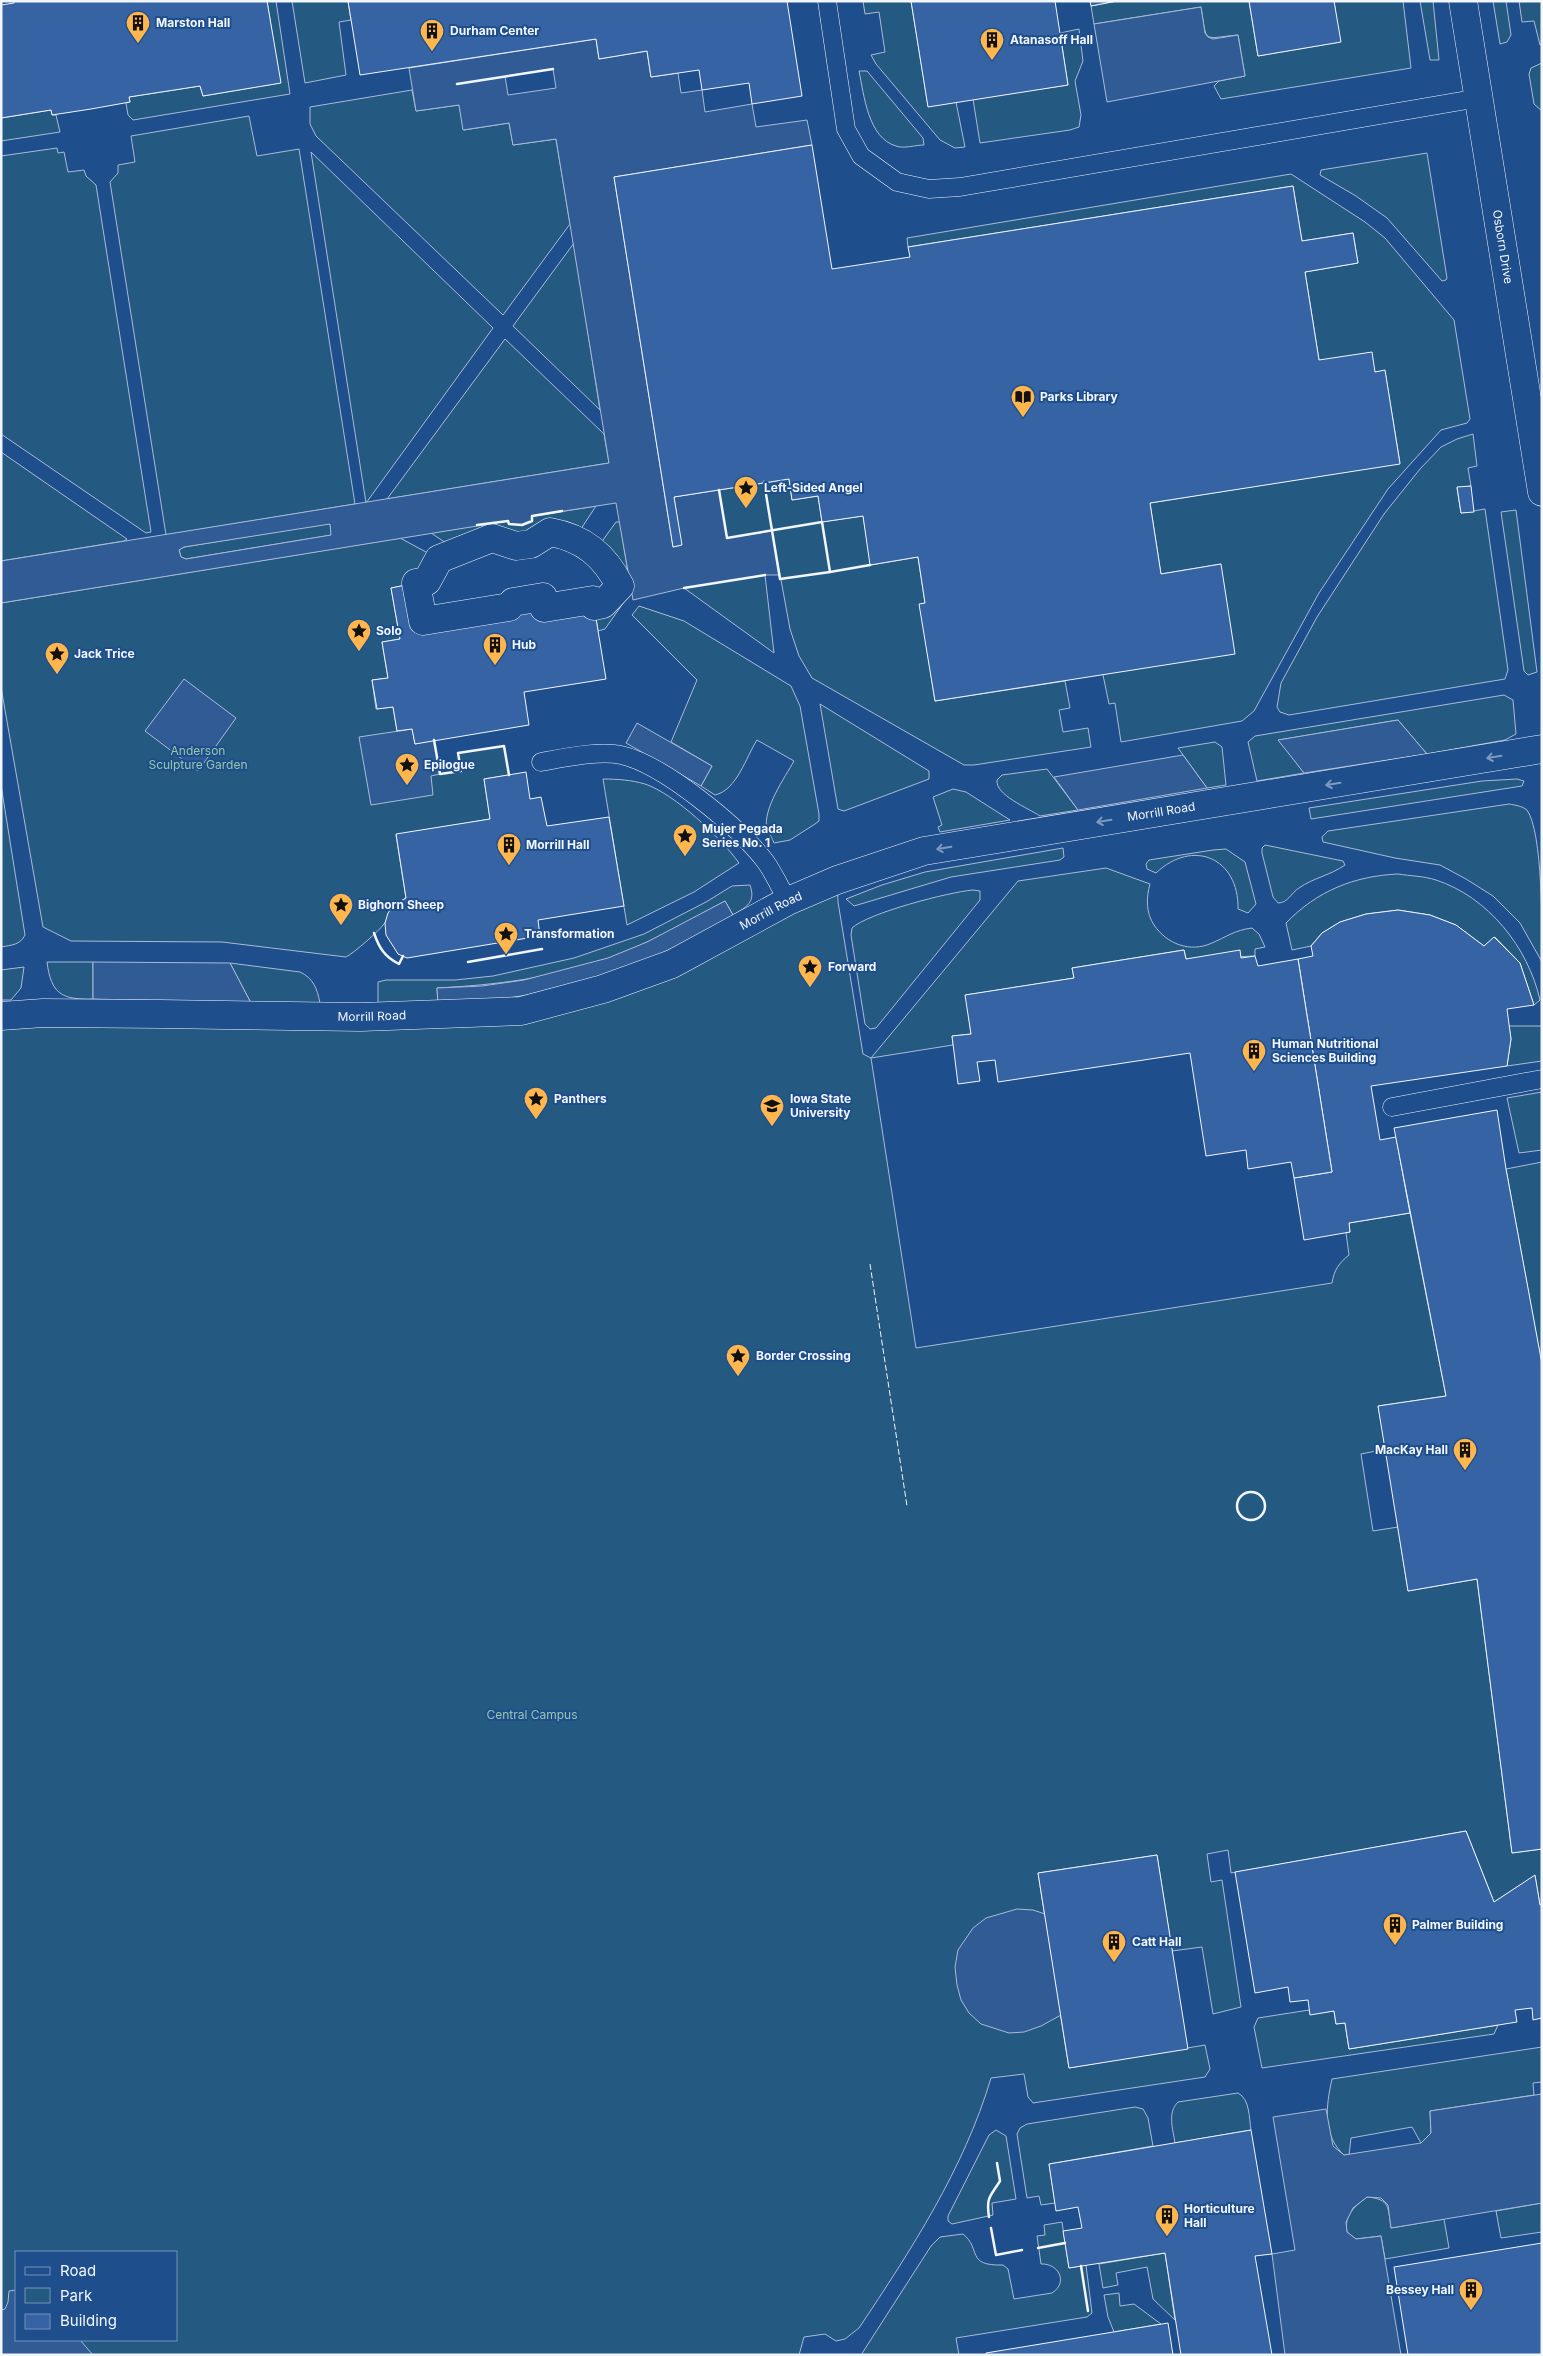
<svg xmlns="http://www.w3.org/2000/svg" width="1543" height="2356" viewBox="0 0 1543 2356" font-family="Inter,sans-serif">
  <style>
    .green { fill: #245a82; stroke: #a8bbd7; fill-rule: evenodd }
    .parking { fill: #305b95; stroke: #a8bbd7; fill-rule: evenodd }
    .building { fill: #3563a3; stroke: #f2f6ff }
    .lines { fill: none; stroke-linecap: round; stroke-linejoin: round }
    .lane-casing { stroke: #f2f6ff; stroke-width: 19 }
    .street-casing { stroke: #f2f6ff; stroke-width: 29 }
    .lane { stroke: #1f4e8c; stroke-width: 18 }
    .street { stroke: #1f4e8c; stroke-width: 28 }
    .fence { stroke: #f2f6ff; stroke-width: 1; stroke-dasharray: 6 2.5; stroke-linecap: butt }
    .wall { stroke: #f2f6ff; stroke-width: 2.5 }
    .oneway { stroke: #7e9ac0 }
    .labels { text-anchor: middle; stroke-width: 4; stroke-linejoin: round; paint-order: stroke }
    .poi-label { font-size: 12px; font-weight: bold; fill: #f2f6ff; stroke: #1f4e8c; text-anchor: start }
    .street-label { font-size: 12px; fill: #f2f6ff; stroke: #1f4e8c }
    .park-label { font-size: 12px; fill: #97c8a6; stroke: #1f4e8c }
  </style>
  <rect width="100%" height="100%" fill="#1f4e8c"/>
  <g class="green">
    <polygon points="267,1 276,1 290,94 133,120 128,115 126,103 130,102 129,97 200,86 203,96 280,83"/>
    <polygon points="292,1 348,1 351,20 339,22 346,75 305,83"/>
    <polygon points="863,1 911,1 928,106 956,102 965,147 955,148 940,140 876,64 871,55 885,52 879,12 865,14"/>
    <path d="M1117 1H1249L1258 56 1340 42 1334 1H1403L1411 68 1221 99 1214 86 1219 81 1245 76 1238 35C1202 38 1207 45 1201 7L1094 24 1091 6Z"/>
    <polygon points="1420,1 1433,1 1439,60 1430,60"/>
    <polygon points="1493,1 1506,1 1511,35 1507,42 1500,44"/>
    <polygon points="1519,1 1542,1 1542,44 1540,45 1534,21 1522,22"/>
    <polygon points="1079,29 1083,61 1075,81 1081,115 1079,127 1070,130 980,143 973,99 1068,85 1060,33"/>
    <polygon points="1542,63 1542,111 1534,104 1529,74 1531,68"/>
    <path d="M859 71H867L923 138 924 145C916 145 903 149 896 146 868 138 864 95 859 71Z"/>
    <polygon points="412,90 416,111 459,105 464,130 509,123 513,145 556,139 570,224 503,315 316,136 310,124 310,107"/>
    <polygon points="51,110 52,115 56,115 60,132 1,141 1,118"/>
    <polygon points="249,116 257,156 299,149 355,504 166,535 110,182 118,173 118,165 135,162 131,136"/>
    <polygon points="57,148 58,153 64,152 68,172 84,170 86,176 96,185 151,532 146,533 1,434 1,156"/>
    <polygon points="311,152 493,328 366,503"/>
    <polygon points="1427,153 1447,278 1446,280 1442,281 1387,218 1356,196 1320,175 1321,170"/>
    <polygon points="1291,174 1365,222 1385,238 1454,320 1470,419 1467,423 1441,430 1388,489 1319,593 1254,711 1242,721 1121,742 1115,703 1109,704 1103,675 1221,564 1161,574 1150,503 1400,463 1385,371 1375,372 1319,360 1305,272 1358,263 1353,233 1302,241 1293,186 908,247 907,238"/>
    <polygon points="574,243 600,410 513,326"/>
    <polygon points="505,339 604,434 609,463 387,499"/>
    <polygon points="1473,434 1477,466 1468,468 1471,486 1457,488 1461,513 1485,509 1508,670 1505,679 1289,715 1280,712 1277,707 1281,683 1317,617 1384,514 1420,469 1441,447 1457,439"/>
    <polygon points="1,452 127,539 124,541 1,561"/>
    <polygon points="789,479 792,500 818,496 822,522 863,516 871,565 918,557 925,603 920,604 935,701 1065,681 1070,708 1059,710 1063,732 1088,728 1091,747 974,765 964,765 812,678 799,656 790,629 772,531 727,538 719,490"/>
    <polygon points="596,506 575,538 458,551 431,533"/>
    <polygon points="1516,510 1537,672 1528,675 1524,671 1501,512"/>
    <polygon points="616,522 620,522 631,592 605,629 598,631 594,606 620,586 595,551"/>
    <polygon points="330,523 332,535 186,559 181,557 179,550 184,547"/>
    <path d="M400 538 439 559 427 581 391 588 400 639 382 642 388 678 372 680 376 709 393 707 397 731 412 729 415 744 434 740 440 774 461 771 458 753 504 746 509 775 484 779 490 819 396 835 406 898C390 908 394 911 384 924 379 931 354 953 346 957L222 942 71 941 43 927 1 687V603Z"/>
    <polygon points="765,575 774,653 684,588"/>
    <path d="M639 606 684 621 791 686 800 706 819 814V821L815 824 790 840 774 843C772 838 769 833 767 829 762 810 785 777 794 761L757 740C746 757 737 790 715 795L701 786 712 766 671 742 697 680 632 615Z"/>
    <polygon points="1504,695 1513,700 1516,734 1505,740 1427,754 1398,720 1279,740 1304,773 1257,781 1248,742 1255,736"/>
    <polygon points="820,704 929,771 929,779 844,811 838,809"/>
    <polygon points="1215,742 1222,747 1226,785 1207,788 1178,748"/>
    <path d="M1047 769 1078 810 1040 816C1028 808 995 795 997 780L1002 775Z"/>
    <path d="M603 779C618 779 631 780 645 784 675 794 721 838 739 863L694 892 627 925Z"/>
    <polygon points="1517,779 1524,781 1522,786 1311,819 1309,808 1482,781"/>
    <path d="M1 785 25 935C20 945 12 945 1 947Z"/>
    <polygon points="953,789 966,792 1010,820 940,832 938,827 942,825 933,797"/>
    <path d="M1509 804C1515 805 1522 806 1527 810 1543 833 1542 929 1542 962L1520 923 1493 896 1466 879 1440 865 1395 858 1323 842 1322 837 1328 831Z"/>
    <path d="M1265 845 1343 861 1345 865C1331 875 1313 878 1299 888 1291 893 1288 903 1278 903L1273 897 1262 853V848Z"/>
    <polygon points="1063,848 1064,857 1060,860 951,877 854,906 846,899 882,885 925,872"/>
    <path d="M1226 849 1245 862 1256 904 1248 913 1238 909C1239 858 1193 838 1156 873L1147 869 1146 864 1149 860 1213 850Z"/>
    <path d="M1106 868 1150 884C1146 898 1146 913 1154 925 1167 944 1190 953 1212 943 1226 937 1235 930 1252 928L1259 934 1265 947 1255 949V956L1186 959 1184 950 1072 968 1074 978 966 995 971 1034 952 1036 953 1045 871 1058 916 1348 1332 1283C1334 1270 1339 1263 1349 1255L1346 1233 1350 1232 1349 1223 1410 1213 1446 1396 1378 1406 1386 1449 1361 1454 1373 1531 1398 1527 1408 1591 1477 1579 1512 1853 1542 1849V1905H1540L1535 1876 1494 1902 1466 1831 1231 1873 1228 1850 1207 1854 1211 1882 1222 1880 1241 2007 1213 2014 1202 1947 1172 1951 1157 1855 1038 1873 1069 2068 1205 2045 1210 2069 1205 2077 1033 2103 1028 2097 1024 2074 991 2078C964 2169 911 2250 859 2328L845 2339 836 2341 825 2334 804 2337 799 2355H1V1016L361 1017 603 989 837 880 838 902 863 1054 871 1058 1018 881ZM16 2252H176V2340H16Z"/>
    <path d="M1398 874C1410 876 1424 876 1436 880 1488 897 1528 947 1540 1000L1534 1005 1520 963 1495 937 1484 946 1456 925 1430 915 1398 910 1366 914 1340 922 1322 933 1311 946 1292 950 1286 923C1317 891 1354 876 1398 874Z"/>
    <path d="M750 885C756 902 747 907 733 915L725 901C687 922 650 943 609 958 554 978 495 985 437 988L438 1005 378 1004V982L386 980H455L493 976 574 958 644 934 706 902 732 886Z"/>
    <path d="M973 890 980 891V900L876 1028 870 1029 865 1024 851 935 852 928C868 913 949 892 973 890Z"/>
    <path d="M47 962H93V999C62 1000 51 994 47 962Z"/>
    <path d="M230 963 300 972C313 978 317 988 320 1003H251Z"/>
    <polygon points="24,967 21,988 11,1000 1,1000 1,970"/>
    <polygon points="1509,1026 1542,1026 1542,1061 1507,1066 1511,1039"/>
    <polygon points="1542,1092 1542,1150 1519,1153 1507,1098"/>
    <polygon points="1542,1162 1542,1361 1541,1361 1506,1169"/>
    <polygon points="1309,2010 1310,2014 1334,2011 1336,2024 1345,2023 1349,2049 1498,2025 1494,2034 1262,2068 1254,2027 1258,2018"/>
    <path d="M1542 2047V2082L1533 2083 1534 2095 1430 2111 1431 2133 1421 2143 1412 2127 1351 2138 1349 2155H1344C1322 2135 1326 2106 1332 2079Z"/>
    <path d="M1238 2093C1250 2099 1249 2118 1251 2130L1175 2143C1173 2129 1167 2113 1178 2102Z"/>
    <polygon points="1135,2107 1143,2109 1148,2118 1153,2146 1049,2164 1055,2203 1041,2205 1039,2196 1027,2198 1017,2134 1020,2128 1027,2124"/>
    <polygon points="996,2130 1006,2136 1016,2199 992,2203 993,2215 952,2224 948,2221 948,2216 989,2135"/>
    <path d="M1367 2197C1390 2199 1388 2207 1391 2228L1444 2219 1449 2248 1385 2259 1381 2236 1356 2239 1347 2232C1344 2215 1354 2207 1367 2197Z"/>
    <polygon points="1542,2203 1542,2232 1501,2238 1496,2211"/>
    <path d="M1062 2222 1069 2268 1086 2265 1092 2313 1087 2317 956 2338 959 2355H861L931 2246 940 2237 963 2234C982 2249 965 2266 1003 2265L1008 2269 1014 2299 1052 2293C1069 2282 1058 2263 1041 2264L1037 2236 1045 2235 1044 2225Z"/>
    <polygon points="1165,2253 1175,2320 1153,2299 1147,2267 1116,2273 1118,2285 1103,2288 1099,2264"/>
    <polygon points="1119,2293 1120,2306 1134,2304 1161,2324 1114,2332 1108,2317 1104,2295"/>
  </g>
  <g class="parking">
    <polygon points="1201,7 1205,33 1208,37 1213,39 1238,35 1245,76 1107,102 1094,24"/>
    <path d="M596 39 599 59 647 51 651 77 678 73 681 93 702 90 705 112 752 104 756 127 807 120 812 145 614 177 673 547 681 545 674 497 719 490 727 538 772 531 779 575H765L684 588 633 600 616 503 532 516V521L522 525 509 524 508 521 1 603V561L609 463 556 139 513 145 509 123 463 130 459 105 416 111 409 68ZM553 69 556 88 508 95 505 76ZM330 524 331 535 186 559 181 557 179 550 184 547Z"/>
    <polygon points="184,679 236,718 198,771 145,731"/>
    <polygon points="1398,720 1427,754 1304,773 1278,740"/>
    <polygon points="637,723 712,766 701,786 626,743"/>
    <polygon points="412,729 415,744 434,740 440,774 431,776 433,795 371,805 359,737"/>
    <polygon points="1183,755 1207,788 1078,810 1054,777"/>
    <polygon points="725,901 733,915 694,938 654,957 612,973 527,995 484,1002 438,1005 437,988 482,986 524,980 608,958 647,942"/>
    <polygon points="93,962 230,963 251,1003 93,999"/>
    <polygon points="1017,1909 1033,1910 1045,1914 1061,2015 1041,2026 1024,2032 1009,2033 981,2024 969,2013 961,2000 957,1985 955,1967 958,1950 973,1928 986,1918"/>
    <polygon points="1542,2094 1542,2203 1391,2228 1388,2205 1381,2198 1367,2197 1353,2208 1346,2222 1347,2232 1356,2239 1381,2236 1401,2355 1285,2355 1272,2254 1295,2250 1273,2117 1326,2109 1333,2146 1344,2155 1421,2143 1431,2133 1430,2111"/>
    <polygon points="16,2290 16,2340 80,2340 93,2355 1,2355 1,2310 5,2309 8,2302 9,2291"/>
  </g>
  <g class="building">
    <polygon points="14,1 267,1 281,83 203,96 200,86 129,97 130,102 91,109 52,115 51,110 1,118 1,5 14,3"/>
    <polygon points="348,1 787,1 802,96 752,104 749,83 702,90 699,70 651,77 647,51 599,59 596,39 360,75"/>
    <polygon points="911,1 1055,1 1068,85 928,107"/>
    <polygon points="1090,1 1117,1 1091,6"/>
    <polygon points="1249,1 1334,1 1341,42 1258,56"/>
    <polygon points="812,145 832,269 910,257 908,247 1293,186 1302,241 1353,233 1358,263 1305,272 1319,360 1372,352 1375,372 1385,370 1400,464 1150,503 1161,574 1221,564 1235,654 935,701 919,604 925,603 918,557 870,565 863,516 822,522 818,496 792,500 789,479 674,497 682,545 673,547 614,177"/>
    <polygon points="1471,486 1474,512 1461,513 1457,487"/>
    <polygon points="416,583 424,629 593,600 606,679 524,692 529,725 415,744 412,729 397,731 393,707 377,709 372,680 388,678 382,642 400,639 391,588"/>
    <polygon points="526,772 530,799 541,797 547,826 609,817 624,906 538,920 540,936 407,958 398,954 386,935 385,923 388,913 394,905 406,898 396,834 490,819 484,779"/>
    <polygon points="1398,910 1430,915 1456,925 1484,946 1494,937 1520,963 1534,1005 1507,1009 1511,1039 1507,1066 1371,1086 1380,1140 1396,1137 1410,1213 1349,1223 1350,1232 1304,1240 1294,1178 1332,1172 1298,959 1313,956 1311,946 1322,933 1340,922 1366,914"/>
    <polygon points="1184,950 1186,959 1240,950 1241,958 1255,956 1258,966 1298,959 1332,1172 1294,1178 1291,1162 1248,1169 1246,1150 1206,1156 1190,1053 998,1082 995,1060 977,1062 980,1081 958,1084 952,1036 971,1034 965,995 1074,978 1072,968"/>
    <polygon points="1497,1110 1506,1169 1542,1364 1542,1849 1512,1853 1477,1579 1408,1591 1378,1406 1446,1396 1394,1128"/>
    <polygon points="1466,1831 1494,1902 1535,1875 1540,1905 1542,1905 1542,2018 1533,2020 1532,2008 1515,2010 1517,2022 1349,2049 1345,2023 1336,2024 1334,2011 1310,2015 1308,2000 1290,2002 1288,1987 1255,1993 1235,1872"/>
    <polygon points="1157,1855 1188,2049 1069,2068 1038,1873"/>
    <polygon points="1251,2130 1272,2254 1255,2256 1272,2355 1181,2355 1165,2253 1069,2268 1063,2231 1082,2228 1078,2207 1056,2211 1049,2164"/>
    <polygon points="1542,2243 1542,2355 1408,2355 1394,2267"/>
    <polygon points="1168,2323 1173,2355 986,2355 986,2353"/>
  </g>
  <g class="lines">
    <defs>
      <g id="lane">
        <polyline points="827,1 846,129 861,156 897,182 929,189 960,187 1479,98"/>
        <path d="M541 762C563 758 600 750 621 755 663 764 739 827 765 861 774 873 780 888 788 901"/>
        <polyline points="1392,1107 1542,1079"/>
      </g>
      <g id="street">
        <path id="s1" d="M1463 1 1542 492"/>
        <path d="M550 532C584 538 605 556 620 586L603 604 594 606 593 600 544 608 543 597 513 602 509 607 423 621 416 583 427 581 439 559 492 538 516 546 531 544Z"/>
        <path id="s2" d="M1 1016 43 1013 161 1014 361 1017 521 1011 603 989 672 964 788 901 837 880 924 851 1542 749"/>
      </g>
    </defs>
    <use href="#lane" class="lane-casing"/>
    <use href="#street" class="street-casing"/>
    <use href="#lane" class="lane"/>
    <use href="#street" class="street"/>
    <polyline class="fence" points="870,1264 907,1506"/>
    <g class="wall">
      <polyline points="457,84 553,69"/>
      <polyline points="764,482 780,579 830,572"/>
      <polyline points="719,490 727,538 822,522 830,572 870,565"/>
      <polyline points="477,525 508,521 509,524 522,525 532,521 532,516 562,511"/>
      <polyline points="684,588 765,575"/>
      <polyline points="434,740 440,774 461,771 458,753 504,746 509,775"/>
      <path d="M374 933C379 948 385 957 399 964L403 956"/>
      <polyline points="468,962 542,949"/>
      <circle cx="1251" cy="1506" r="14"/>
      <path d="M989 2217C986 2197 990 2197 1000 2181L997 2163"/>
      <polyline points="991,2228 996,2255 1022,2250"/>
      <polyline points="1038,2248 1065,2243"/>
      <polyline points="1081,2266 1088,2311"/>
    </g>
  </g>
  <defs><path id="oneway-shaft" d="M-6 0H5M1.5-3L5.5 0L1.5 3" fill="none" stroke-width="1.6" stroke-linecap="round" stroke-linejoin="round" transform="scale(1.25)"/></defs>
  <g class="oneway">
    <use href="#oneway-shaft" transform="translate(1494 757) rotate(171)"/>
    <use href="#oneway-shaft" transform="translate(1333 784) rotate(171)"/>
    <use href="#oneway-shaft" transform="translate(1104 821) rotate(171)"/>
    <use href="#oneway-shaft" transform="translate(944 848) rotate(170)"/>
  </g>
  <defs>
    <symbol id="building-pin" viewBox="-11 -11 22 30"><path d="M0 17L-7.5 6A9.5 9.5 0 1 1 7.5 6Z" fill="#ffb74d" stroke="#1f4e8c"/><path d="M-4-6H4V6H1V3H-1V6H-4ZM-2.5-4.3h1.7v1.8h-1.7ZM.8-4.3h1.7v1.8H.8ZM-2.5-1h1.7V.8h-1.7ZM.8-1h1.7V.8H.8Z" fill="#111"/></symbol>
    <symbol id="library-pin" viewBox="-11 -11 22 30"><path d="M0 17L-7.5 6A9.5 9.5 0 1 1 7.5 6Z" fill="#ffb74d" stroke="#1f4e8c"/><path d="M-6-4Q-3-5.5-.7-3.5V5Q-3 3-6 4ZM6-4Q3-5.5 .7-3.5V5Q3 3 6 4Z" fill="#111"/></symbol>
    <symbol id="sight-pin" viewBox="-11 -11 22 30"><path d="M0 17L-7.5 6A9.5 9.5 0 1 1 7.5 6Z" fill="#ffb74d" stroke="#1f4e8c"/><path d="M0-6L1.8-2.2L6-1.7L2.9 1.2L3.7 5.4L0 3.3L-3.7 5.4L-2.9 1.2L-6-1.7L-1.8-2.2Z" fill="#111"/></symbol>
    <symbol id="university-pin" viewBox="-11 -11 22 30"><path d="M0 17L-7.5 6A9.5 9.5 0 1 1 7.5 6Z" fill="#ffb74d" stroke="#1f4e8c"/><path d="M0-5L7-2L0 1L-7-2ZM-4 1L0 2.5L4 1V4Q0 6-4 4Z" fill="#111"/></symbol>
  </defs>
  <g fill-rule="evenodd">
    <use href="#building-pin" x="124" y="9" width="28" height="38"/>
    <use href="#building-pin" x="418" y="17" width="28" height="38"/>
    <use href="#building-pin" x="978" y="26" width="28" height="38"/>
    <use href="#library-pin" x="1009" y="383" width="28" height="38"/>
    <use href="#sight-pin" x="732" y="474" width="28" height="38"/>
    <use href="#sight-pin" x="345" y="617" width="28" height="38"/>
    <use href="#building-pin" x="481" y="631" width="28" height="38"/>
    <use href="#sight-pin" x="43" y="640" width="28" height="38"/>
    <use href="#sight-pin" x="393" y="751" width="28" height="38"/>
    <use href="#sight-pin" x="671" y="822" width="28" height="38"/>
    <use href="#building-pin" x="495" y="831" width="28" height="38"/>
    <use href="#sight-pin" x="327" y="891" width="28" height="38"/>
    <use href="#sight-pin" x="492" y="920" width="28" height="38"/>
    <use href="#sight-pin" x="796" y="953" width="28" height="38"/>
    <use href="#building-pin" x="1240" y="1037" width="28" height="38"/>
    <use href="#sight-pin" x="522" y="1085" width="28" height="38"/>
    <use href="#university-pin" x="758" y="1092" width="28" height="38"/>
    <use href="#sight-pin" x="724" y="1342" width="28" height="38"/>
    <use href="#building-pin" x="1451" y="1436" width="28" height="38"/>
    <use href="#building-pin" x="1381" y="1911" width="28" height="38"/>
    <use href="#building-pin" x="1100" y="1928" width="28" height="38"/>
    <use href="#building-pin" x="1153" y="2202" width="28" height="38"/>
    <use href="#building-pin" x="1457" y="2276" width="28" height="38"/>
  </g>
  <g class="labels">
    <g class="poi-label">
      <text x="156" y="27">Marston Hall</text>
      <text x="450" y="35">Durham Center</text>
      <text x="1010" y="44">Atanasoff Hall</text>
      <text x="1040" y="401">Parks Library</text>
      <text x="764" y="492">Left-Sided Angel</text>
      <text x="376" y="635">Solo</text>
      <text x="512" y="649">Hub</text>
      <text x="74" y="658">Jack Trice</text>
      <text x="424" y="769">Epilogue</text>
      <text x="702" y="833">Mujer Pegada<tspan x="702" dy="14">Series No. 1</tspan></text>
      <text x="526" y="849">Morrill Hall</text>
      <text x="358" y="909">Bighorn Sheep</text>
      <text x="524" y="938">Transformation</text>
      <text x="828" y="971">Forward</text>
      <text x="1272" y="1048">Human Nutritional<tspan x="1272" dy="14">Sciences Building</tspan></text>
      <text x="554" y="1103">Panthers</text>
      <text x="790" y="1103">Iowa State<tspan x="790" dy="14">University</tspan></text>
      <text x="756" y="1360">Border Crossing</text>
      <text x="1448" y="1454" text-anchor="end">MacKay Hall</text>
      <text x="1412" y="1929">Palmer Building</text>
      <text x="1132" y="1946">Catt Hall</text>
      <text x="1184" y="2213">Horticulture<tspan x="1184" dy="14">Hall</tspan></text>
      <text x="1454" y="2294" text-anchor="end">Bessey Hall</text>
    </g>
    <g class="street-label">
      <text dy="4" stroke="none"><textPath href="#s1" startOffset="249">Osborn Drive</textPath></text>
      <text dy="4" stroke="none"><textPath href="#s2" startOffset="1196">Morrill Road</textPath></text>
      <text dy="4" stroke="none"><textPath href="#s2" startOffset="791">Morrill Road</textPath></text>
      <text dy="4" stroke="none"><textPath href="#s2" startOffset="371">Morrill Road</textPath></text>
    </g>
    <g class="park-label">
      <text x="198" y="755">Anderson<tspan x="198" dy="14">Sculpture Garden</tspan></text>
      <text x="532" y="1719">Central Campus</text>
    </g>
  </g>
  <rect width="1543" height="2356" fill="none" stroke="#f2f6ff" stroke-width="5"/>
  <rect x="15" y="2251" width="162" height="90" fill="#1f4e8c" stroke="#7391ba"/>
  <rect x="25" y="2267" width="25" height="8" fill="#1f4e8c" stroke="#7391ba"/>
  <text x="60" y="2276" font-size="15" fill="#f2f6ff">Road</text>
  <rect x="25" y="2288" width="25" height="15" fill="#245a82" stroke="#7391ba"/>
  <text x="60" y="2301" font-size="15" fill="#f2f6ff">Park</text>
  <rect x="25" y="2314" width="25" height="15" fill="#3563a3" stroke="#7391ba"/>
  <text x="60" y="2326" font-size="15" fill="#f2f6ff">Building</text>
</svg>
